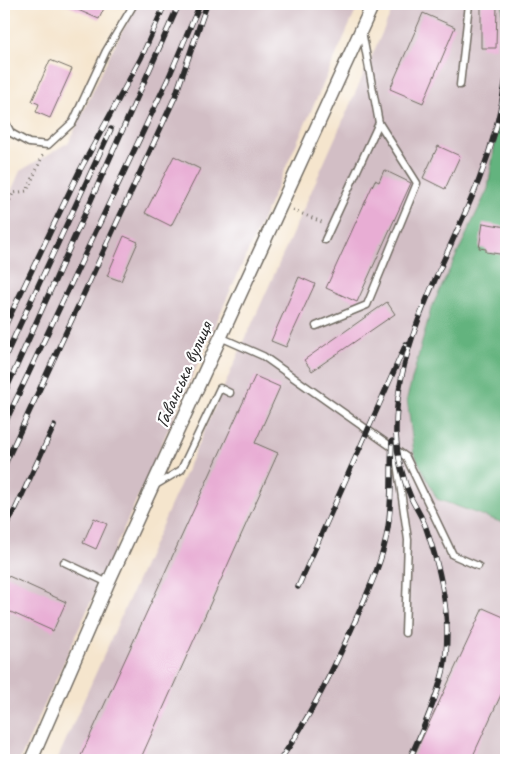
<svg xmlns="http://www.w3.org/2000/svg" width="510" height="764" viewBox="0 0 510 764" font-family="Caveat,sans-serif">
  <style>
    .industrial { fill: #d2bec5 }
    .forest { fill: #63b37e; stroke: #476f54 }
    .building { fill: #e8add4 }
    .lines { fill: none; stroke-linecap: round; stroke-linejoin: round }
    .service-casing { stroke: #726c64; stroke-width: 9 }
    .minor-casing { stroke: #726c64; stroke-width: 15 }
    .path { stroke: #726c64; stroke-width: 3; stroke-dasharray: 1 4; stroke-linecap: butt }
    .service { stroke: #fff; stroke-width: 6 }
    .minor { stroke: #fff; stroke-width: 12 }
    .rail-casing { stroke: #2b2b2b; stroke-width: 5.5 }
    .rail { stroke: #fff; stroke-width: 4; stroke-dasharray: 11; stroke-linecap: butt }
    .labels { text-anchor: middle; stroke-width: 4.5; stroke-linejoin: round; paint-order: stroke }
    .street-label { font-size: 20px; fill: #2b2b2b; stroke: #fff }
  </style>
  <rect width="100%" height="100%" fill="#fff"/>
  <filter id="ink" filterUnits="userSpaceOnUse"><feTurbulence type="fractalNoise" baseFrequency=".02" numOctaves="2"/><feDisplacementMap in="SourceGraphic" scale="10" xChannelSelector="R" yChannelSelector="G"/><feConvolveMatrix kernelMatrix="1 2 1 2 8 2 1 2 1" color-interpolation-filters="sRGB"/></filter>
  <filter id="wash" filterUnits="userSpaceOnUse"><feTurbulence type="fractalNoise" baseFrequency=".0096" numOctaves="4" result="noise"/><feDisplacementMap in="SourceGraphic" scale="20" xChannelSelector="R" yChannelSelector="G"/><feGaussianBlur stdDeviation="1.12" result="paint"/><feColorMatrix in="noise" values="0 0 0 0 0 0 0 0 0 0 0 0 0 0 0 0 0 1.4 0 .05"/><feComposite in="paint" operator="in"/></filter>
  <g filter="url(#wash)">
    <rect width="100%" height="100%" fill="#f5e5cd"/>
    <g class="industrial">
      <polygon points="137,4 359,4 20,760 4,760 4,208 20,171 69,142 111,52"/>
      <polygon points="395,4 506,4 506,760 57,760"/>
    </g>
    <polygon class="forest" points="503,4 506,4 506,524 437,499 414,453 407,398 431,309 488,189 503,92"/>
    <g id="blocks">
      <g class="building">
        <polygon points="64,4 106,4 99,19"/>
        <polygon points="481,4 497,4 496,48 481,48"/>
        <polygon points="423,13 455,27 423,103 390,89"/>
        <polygon points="50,60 72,69 50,118 36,112 39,104 32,101"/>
        <polygon points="438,146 460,156 445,189 423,178"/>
        <polygon points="174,156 200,169 171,226 145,213"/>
        <polygon points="384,170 411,183 357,302 326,288 375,180 379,182"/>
        <polygon points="483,223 506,227 506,255 486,252 486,249 479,248"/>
        <polygon points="124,236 138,242 121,281 107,276"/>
        <polygon points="299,277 315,284 286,347 271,341"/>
        <polygon points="387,302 395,314 312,371 304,360"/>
        <polygon points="255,376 280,387 255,443 278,453 140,760 79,760"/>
        <polygon points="94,518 107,524 96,549 83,543"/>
        <polygon points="4,574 66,602 53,631 4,609"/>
        <polygon points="483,608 506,618 506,684 471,760 412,760"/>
      </g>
    </g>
  </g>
  <g filter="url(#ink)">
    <use href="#blocks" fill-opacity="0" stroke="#726c64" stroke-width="1"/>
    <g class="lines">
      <defs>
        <g id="service">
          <polyline points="460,85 469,4"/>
          <polyline points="4,119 11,133 29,143 48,145 73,122 106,51 134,4"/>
          <polyline points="325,240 379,123"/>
          <polyline points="316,326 367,305 417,183 379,123 362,31"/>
          <polyline points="220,337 263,356 406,457 453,555 478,566"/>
          <polyline points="395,449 408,540 405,633"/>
          <polyline points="154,486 181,470 220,388 230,393"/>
          <polyline points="64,562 108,583"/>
        </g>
        <polyline id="minor" points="31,760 108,583 373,4"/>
      </defs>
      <use href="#service" class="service-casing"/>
      <use href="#minor" class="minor-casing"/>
      <g class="path">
        <polyline points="293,210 324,223"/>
        <polyline points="4,214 13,193 27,191 43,155"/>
      </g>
      <use href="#service" class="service"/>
      <use href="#minor" class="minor"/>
      <defs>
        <g id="rail">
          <polyline points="4,328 79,172 141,58 165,4"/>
          <polyline points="4,359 111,129"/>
          <polyline points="4,394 179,4"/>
          <polyline points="4,425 168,79 200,4"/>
          <polyline points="4,466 175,97 207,4"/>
          <polyline points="4,528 15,510 54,426"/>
          <polyline points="298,587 406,344"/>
          <path d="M280 760C311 716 334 668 356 619 368 591 382 563 387 533 393 503 390 471 392 441"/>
          <path d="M409 760C422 732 435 703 443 672 453 626 442 574 427 531 424 520 417 510 412 500 403 480 397 456 396 434 394 344 447 261 479 180 492 147 501 113 506 78"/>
        </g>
      </defs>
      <use href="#rail" class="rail-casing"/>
      <use href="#rail" class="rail"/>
    </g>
  </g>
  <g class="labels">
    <g class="street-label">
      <text transform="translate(183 374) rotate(-66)" y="7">Гаванська вулиця</text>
    </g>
  </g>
  <rect width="510" height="764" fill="none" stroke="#fff" stroke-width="20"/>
</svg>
